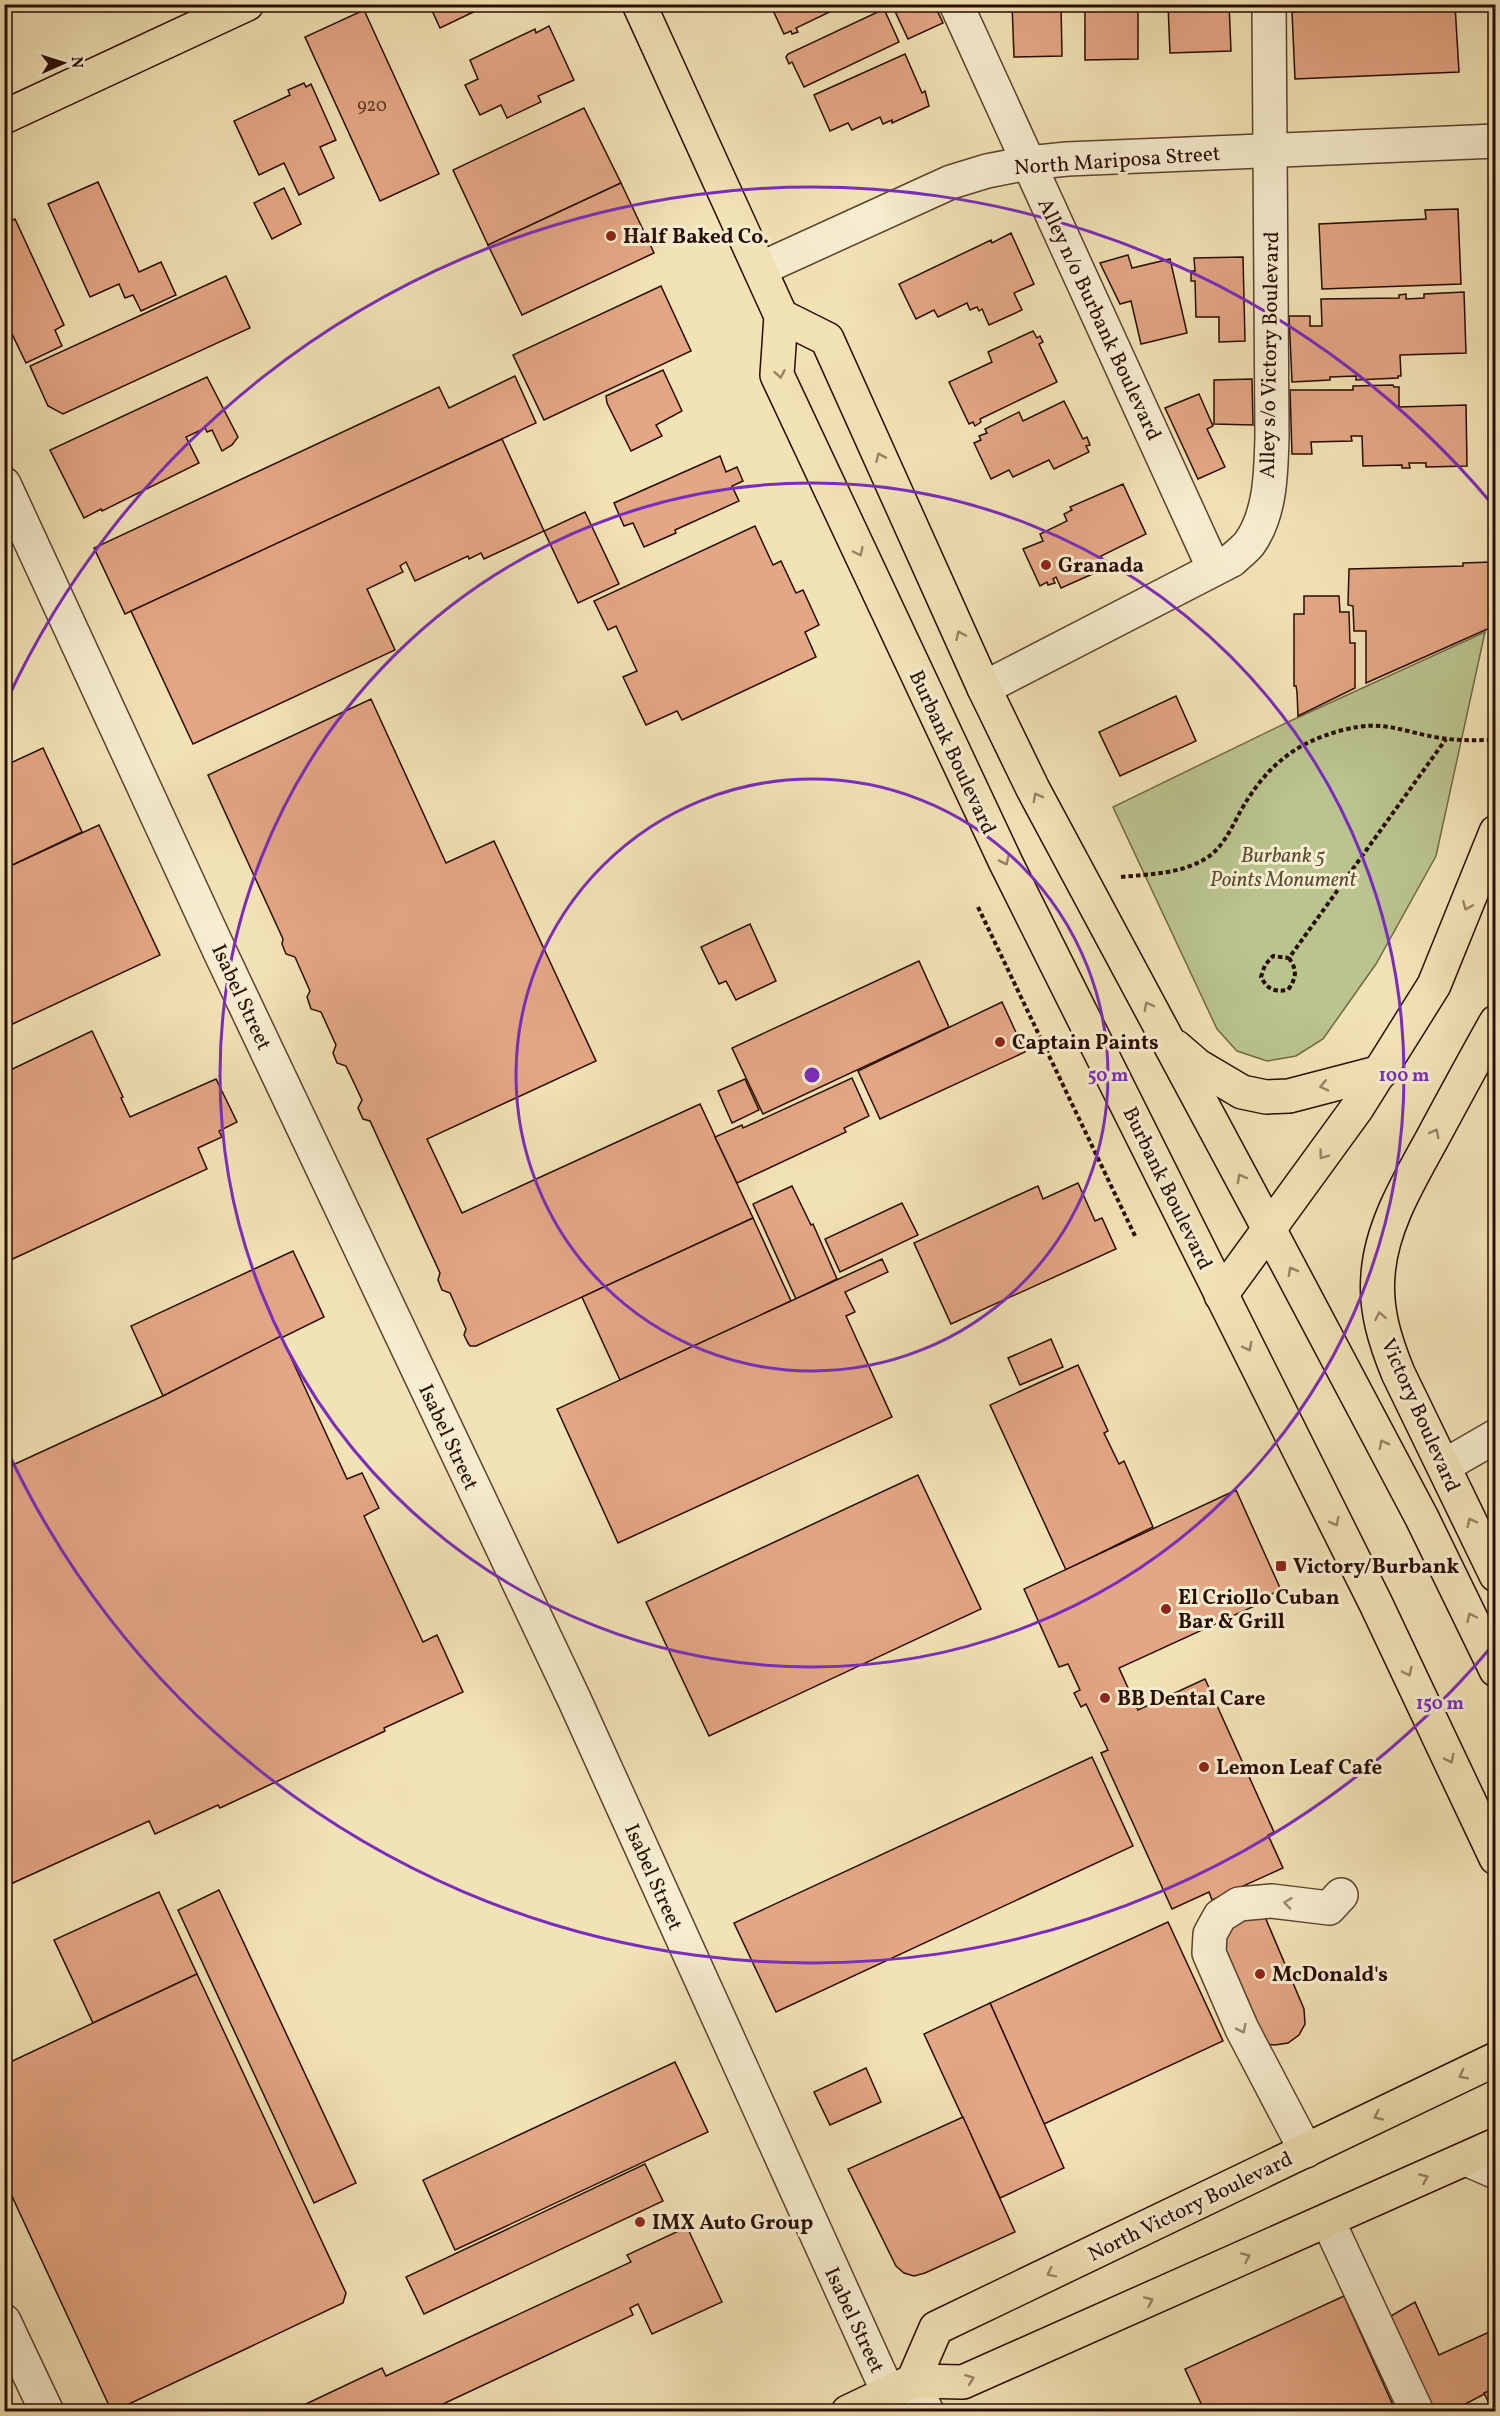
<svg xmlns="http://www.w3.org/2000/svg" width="1500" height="2416" viewBox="0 0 1500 2416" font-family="Vollkorn,serif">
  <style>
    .green { fill: #bac48e; stroke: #726847; stroke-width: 1.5 }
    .building { fill: #e4a785; stroke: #290d00; stroke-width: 1.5 }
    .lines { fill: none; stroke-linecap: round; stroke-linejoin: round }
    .minor-casing { stroke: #5b422e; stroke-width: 36 }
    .major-casing { stroke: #290d00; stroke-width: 36 }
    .path { stroke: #290d00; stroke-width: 4; stroke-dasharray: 4.5 3; stroke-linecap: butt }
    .minor { stroke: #f7edd0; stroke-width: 33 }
    .major { stroke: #f2e3b6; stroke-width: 33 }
    .oneway { stroke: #988364 }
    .oneway2 { stroke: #9a8872 }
    .ring { fill: none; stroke: #7b2cbf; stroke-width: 3 }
    .poi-dot { fill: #8f2418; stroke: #f7edd0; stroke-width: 2 }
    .labels { text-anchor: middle; stroke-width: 6; stroke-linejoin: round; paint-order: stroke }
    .number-label { font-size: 18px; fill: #583421 }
    .street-label { font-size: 21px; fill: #290d00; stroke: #f7edd0 }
    .poi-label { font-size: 21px; font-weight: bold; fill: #290d00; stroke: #f7edd0; text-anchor: start }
    .park-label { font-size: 21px; font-style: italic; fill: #5c4d32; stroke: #f7edd0 }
    .centre { fill: #7b2cbf; stroke: #f7edd0; stroke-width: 3 }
    .ring-label { font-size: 18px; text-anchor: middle; font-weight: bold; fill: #7b2cbf; stroke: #f7edd0; stroke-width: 6; stroke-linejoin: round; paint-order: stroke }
  </style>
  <rect width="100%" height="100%" fill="#f2e3b6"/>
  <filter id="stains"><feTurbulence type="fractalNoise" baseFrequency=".00333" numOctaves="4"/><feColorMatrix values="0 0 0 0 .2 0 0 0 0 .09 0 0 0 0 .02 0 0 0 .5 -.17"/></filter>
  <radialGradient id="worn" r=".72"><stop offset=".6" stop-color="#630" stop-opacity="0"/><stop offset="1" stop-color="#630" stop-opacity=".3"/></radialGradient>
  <polygon class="green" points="1485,632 1436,856 1376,964 1323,1039 1296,1056 1267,1061 1237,1051 1217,1029 1113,807 1288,722"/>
  <g class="building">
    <polygon points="429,4 490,4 440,28"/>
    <polygon points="770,4 846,4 796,28 798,32 792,34 791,31 784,34"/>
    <polygon points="899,4 934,4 943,23 908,39 893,7"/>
    <polygon points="1012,4 1061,4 1062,56 1014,57"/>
    <polygon points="1085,4 1138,4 1138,59 1085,60"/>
    <polygon points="1168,4 1229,4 1231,51 1170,53"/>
    <polygon points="1455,5 1459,72 1295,79 1292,12"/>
    <polygon points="884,9 899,42 804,87 792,62 789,64 786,57 788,54"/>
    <polygon points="364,10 439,174 380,201 305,37"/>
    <polygon points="549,26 574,80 538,96 541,102 507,118 501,105 480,115 465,85 478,79 470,60 535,29 536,33"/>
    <polygon points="905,54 922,93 925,91 929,106 892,123 892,120 883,124 880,117 852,130 848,123 830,131 814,95"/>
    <polygon points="304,83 306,87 311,84 336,140 320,147 334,178 299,195 284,163 259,175 234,121 290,95 288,90"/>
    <polygon points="584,108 621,183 488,245 453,170"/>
    <polygon points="98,182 139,272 161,262 176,295 141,311 133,295 125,298 119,284 90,297 48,204"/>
    <polygon points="621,183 654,253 522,315 488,245"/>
    <polygon points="284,188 301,224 272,239 254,203"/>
    <polygon points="1458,209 1461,284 1322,289 1319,224 1426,219 1425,210"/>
    <polygon points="15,219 64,325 55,330 62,346 26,363 12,334 8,335 4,327 4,224"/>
    <polygon points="1011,233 1034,284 1014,293 1022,310 989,325 982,309 979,311 977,307 970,310 967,303 938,317 934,310 916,319 899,284 991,240 992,243"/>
    <polygon points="1128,255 1132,268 1170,259 1187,333 1141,344 1131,301 1120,304 1100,263"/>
    <polygon points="1243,257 1245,341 1219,342 1219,317 1196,317 1195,281 1191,281 1191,271 1195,271 1194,258"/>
    <polygon points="226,276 250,328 63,414 48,406 30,366"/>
    <polygon points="661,286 691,351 544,420 513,355"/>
    <polygon points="1464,292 1466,353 1400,355 1401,376 1398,376 1398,378 1356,380 1356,376 1330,377 1330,380 1292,382 1289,316 1310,316 1310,326 1322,326 1321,299 1399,298 1399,295 1406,294 1406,299 1424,298 1424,294"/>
    <polygon points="1033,331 1037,338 1040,336 1043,342 1039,344 1057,382 980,419 981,422 975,426 973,422 969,424 949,382 992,362 988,352"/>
    <polygon points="663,370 682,411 656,425 662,436 631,451 607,403 606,396"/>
    <polygon points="515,376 536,423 125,614 94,548 439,387 449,408"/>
    <polygon points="207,377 238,437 232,445 222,451 212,430 207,432 205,428 186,437 199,463 102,511 101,509 84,518 50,450"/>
    <polygon points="1252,379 1253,425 1214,424 1214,380"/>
    <polygon points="1393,385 1394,387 1399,387 1399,407 1466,405 1467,466 1426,467 1426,463 1409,463 1410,468 1402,468 1402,465 1363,466 1362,436 1351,436 1352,441 1311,442 1312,454 1292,454 1290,390 1353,390 1353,386"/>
    <polygon points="1199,394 1213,426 1207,429 1225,467 1198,479 1165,408"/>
    <polygon points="1064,401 1083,439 1087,437 1090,445 1086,446 1089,452 1054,469 1049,460 1013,477 1009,470 991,479 974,443 981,440 979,436 987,433 985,429 1019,412 1023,421"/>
    <polygon points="502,439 544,531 484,559 481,553 469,559 468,556 415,581 406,562 400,566 403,572 367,589 395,650 193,744 131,611"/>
    <polygon points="720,456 726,472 737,467 743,481 732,486 739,501 675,530 676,533 644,547 633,523 624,526 614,503"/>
    <polygon points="1123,484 1146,534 1101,556 1106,568 1061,588 1056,577 1053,579 1055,583 1048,585 1047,582 1040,586 1023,549 1043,541 1040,534 1067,521 1064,514 1072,510 1070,507"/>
    <polygon points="585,512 619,584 578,603 544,531"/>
    <polygon points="755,526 773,565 781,561 796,593 803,590 819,625 805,632 816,657 682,720 677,711 646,725 623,677 637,671 616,626 608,630 594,601"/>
    <polygon points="1492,562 1493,585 1496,585 1496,595 1491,595 1492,627 1366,683 1366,631 1354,631 1353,606 1348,605 1349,569 1463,566 1463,563"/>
    <polygon points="1304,596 1339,596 1340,612 1349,612 1350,643 1355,643 1355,688 1298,716 1297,692 1296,686 1294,686 1294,614 1304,614"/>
    <polygon points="1176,696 1196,741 1120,776 1099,732"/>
    <polygon points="371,699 446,863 494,841 596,1061 427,1139 462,1213 700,1104 753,1218 476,1346 470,1346 468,1343 464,1335 466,1329 450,1293 442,1290 438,1280 440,1273 370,1121 363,1119 358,1108 362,1100 346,1066 337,1063 333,1053 336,1045 321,1012 311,1009 307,997 310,991 295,957 286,954 282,944 283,939 208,775"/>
    <polygon points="43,748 82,832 4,869 4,766"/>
    <polygon points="99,825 160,955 4,1028 4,869"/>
    <polygon points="750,924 776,981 736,1000 726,981 719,984 701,947"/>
    <polygon points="919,961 949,1027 763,1114 732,1048"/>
    <polygon points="1002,1002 1025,1052 880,1119 858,1071"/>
    <polygon points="92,1031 123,1097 121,1098 130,1117 216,1079 237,1122 219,1131 222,1137 198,1148 207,1169 4,1263 4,1073"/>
    <polygon points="852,1078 869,1116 844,1128 846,1132 737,1183 715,1137 742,1125 743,1128"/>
    <polygon points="745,1079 759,1110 732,1123 718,1091"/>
    <polygon points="1078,1183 1095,1221 1102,1218 1116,1249 951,1324 914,1243 1038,1186 1043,1199"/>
    <polygon points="792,1186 811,1225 813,1224 837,1279 796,1299 753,1204"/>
    <polygon points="902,1203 918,1235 840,1272 825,1239"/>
    <polygon points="753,1218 791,1301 620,1380 582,1297"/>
    <polygon points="293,1251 324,1317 163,1396 131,1326"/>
    <polygon points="882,1259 888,1272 845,1292 855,1312 846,1316 892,1417 618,1543 557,1409"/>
    <polygon points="281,1336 347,1479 362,1473 379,1508 364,1516 423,1642 437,1635 463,1692 384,1728 385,1731 220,1808 218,1805 155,1834 149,1821 4,1887 4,1469 163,1396"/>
    <polygon points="1051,1339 1063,1367 1020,1385 1008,1358"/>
    <polygon points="1078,1365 1108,1431 1104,1433 1119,1464 1124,1461 1153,1527 1066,1570 990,1405"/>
    <polygon points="918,1475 981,1609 709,1736 646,1602"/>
    <polygon points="1236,1490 1281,1590 1257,1600 1259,1604 1119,1668 1138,1710 1205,1679 1274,1832 1268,1835 1283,1868 1212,1900 1209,1892 1172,1909 1101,1753 1108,1750 1086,1704 1081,1707 1074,1693 1080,1690 1068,1664 1059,1667 1024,1589"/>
    <polygon points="1092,1757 1133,1846 776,2012 734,1923"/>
    <polygon points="219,1890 356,2183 314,2203 178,1910"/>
    <polygon points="159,1892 197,1974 93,2023 54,1940"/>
    <polygon points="1245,1913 1265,1917 1304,2009 1305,2024 1299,2035 1288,2043 1275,2045 1264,2044 1218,1940"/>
    <polygon points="1168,1922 1223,2041 1044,2124 990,2003"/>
    <polygon points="197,1974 346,2293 343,2303 112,2412 4,2179 4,2065"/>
    <polygon points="990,2003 1064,2168 1000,2198 924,2034"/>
    <polygon points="675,2062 708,2132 455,2250 423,2180"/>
    <polygon points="866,2068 881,2102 830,2125 814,2092"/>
    <polygon points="963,2117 1015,2232 925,2273 914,2276 904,2273 896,2266 848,2169"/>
    <polygon points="645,2164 663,2201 424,2314 406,2277"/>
    <polygon points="687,2227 722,2302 652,2334 638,2304 630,2308 633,2315 426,2412 289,2412 382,2368 386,2376 631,2262 627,2255"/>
    <polygon points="1344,2296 1396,2412 1205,2412 1185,2369"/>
    <polygon points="1415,2302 1439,2355 1496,2329 1496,2388 1450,2412 1435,2412 1389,2317"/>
    <polygon points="1496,2388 1496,2412 1493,2412 1484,2393"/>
  </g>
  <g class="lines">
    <defs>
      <g id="minor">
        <polyline points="956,4 1214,569"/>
        <polyline points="760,269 951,182 987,171 1028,163 1067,159 1496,141"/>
        <polyline points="4,484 220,952 575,1701 888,2392"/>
        <path d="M984 688 1232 560C1237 555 1244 550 1249 544 1271 514 1271 471 1272 436L1269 4"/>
        <polyline points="1444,1466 1496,1436"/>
        <polyline points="1306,2151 1242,2029 1209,1953 1210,1934 1220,1916 1239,1904 1272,1901 1329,1908 1341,1895"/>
        <polyline points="1466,2159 1496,2172"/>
        <polyline points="1328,2221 1417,2412"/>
        <polyline points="4,2321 47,2412"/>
        <polyline points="913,2381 927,2412"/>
      </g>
      <g id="major">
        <polyline points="639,4 781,316 777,375 1006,863 1376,1604 1496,1858"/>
        <polyline points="4,117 247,4"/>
        <polyline points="781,316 827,339 984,688 1033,789 1269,1229 1422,1518 1496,1670"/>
        <path d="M1496 1022C1474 1061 1453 1100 1432 1139 1409 1181 1381 1227 1378 1275 1375 1310 1385 1341 1398 1373L1496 1575"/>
        <polyline points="1176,1047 1198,1066 1242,1092 1266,1097 1289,1096 1381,1072"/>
        <polyline points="1221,1295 1357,1108 1434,985 1496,832"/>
        <polyline points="913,2381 936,2328 1496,2059"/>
        <polyline points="848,2412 913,2381 963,2382 1496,2145"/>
      </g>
    </defs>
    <use href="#minor" class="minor-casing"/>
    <use href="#major" class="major-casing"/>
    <g class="path">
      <path d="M1121 877C1150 874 1179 874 1205 859 1222 849 1231 829 1240 812 1265 768 1293 743 1343 730 1386 719 1401 732 1441 738 1459 741 1477 740 1496 740"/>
      <polyline points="978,907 1136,1238"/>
      <path d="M1289 958C1298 971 1296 978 1288 990 1274 992 1268 990 1261 977L1265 965 1273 956 1289 958 1446 739"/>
    </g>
    <use href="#minor" class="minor"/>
    <use href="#major" class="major"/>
  </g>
  <defs><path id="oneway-chevron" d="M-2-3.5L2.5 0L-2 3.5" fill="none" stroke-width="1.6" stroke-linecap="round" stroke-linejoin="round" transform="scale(1.5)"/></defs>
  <g class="oneway">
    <use href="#oneway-chevron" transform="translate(780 374) rotate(80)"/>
    <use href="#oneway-chevron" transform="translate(880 457) rotate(-114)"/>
    <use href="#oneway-chevron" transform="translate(859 552) rotate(65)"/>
    <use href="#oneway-chevron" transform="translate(960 635) rotate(-114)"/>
    <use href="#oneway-chevron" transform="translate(1037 797) rotate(-118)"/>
    <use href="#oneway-chevron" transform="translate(1005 861) rotate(64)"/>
    <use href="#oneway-chevron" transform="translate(1467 906) rotate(112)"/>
    <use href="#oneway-chevron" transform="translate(1148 1006) rotate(-118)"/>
    <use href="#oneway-chevron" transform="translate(1324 1086) rotate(167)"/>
    <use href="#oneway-chevron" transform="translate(1435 1133) rotate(-62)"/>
    <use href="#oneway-chevron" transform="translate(1323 1155) rotate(126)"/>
    <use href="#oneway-chevron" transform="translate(1241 1178) rotate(-119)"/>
    <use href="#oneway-chevron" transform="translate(1292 1271) rotate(-118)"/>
    <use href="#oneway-chevron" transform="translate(1380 1316) rotate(-101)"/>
    <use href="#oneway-chevron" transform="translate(1248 1347) rotate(63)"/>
    <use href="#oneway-chevron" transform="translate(1383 1444) rotate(-118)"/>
    <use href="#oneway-chevron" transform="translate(1335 1522) rotate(63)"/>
    <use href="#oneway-chevron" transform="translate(1471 1522) rotate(-116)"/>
    <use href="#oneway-chevron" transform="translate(1471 1617) rotate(-115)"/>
    <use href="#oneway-chevron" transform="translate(1408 1672) rotate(64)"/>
    <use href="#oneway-chevron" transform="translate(1450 1759) rotate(64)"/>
    <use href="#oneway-chevron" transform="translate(1463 2075) rotate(153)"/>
    <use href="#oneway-chevron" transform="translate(1378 2116) rotate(155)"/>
    <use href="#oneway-chevron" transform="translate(1424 2178) rotate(-24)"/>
    <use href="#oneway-chevron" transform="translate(1246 2257) rotate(-24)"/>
    <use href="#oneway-chevron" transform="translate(1051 2273) rotate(154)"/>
    <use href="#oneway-chevron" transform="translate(1149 2301) rotate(-24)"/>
    <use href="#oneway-chevron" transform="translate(970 2379) rotate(-21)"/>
  </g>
  <g class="oneway2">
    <use href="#oneway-chevron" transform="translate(1288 1903) rotate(-173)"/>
    <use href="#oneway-chevron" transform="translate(1242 2029) rotate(64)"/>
  </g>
  <g class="ring">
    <circle cx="812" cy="1075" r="296"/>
    <circle cx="812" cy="1075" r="592"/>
    <path d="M1492 1646A888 888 0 0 1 7 1450M7 700A888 888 0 0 1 1492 504"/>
  </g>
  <g class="poi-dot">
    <circle cx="611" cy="236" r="6"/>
    <circle cx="1046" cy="565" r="6"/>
    <circle cx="1000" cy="1042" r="6"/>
    <rect x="1275" y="1560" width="12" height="12" rx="3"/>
    <circle cx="1166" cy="1609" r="6"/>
    <circle cx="1105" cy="1698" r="6"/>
    <circle cx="1204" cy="1767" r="6"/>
    <circle cx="1260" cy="1974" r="6"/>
    <circle cx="640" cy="2222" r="6"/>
  </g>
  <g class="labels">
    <g class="number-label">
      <text x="372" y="111">920</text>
    </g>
    <g class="street-label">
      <text transform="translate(1117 160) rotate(-4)" y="7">North Mariposa Street</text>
      <text transform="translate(1100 319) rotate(65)" y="7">Alley n/o Burbank Boulevard</text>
      <text transform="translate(1269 355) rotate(-89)" y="7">Alley s/o Victory Boulevard</text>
      <text transform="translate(953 752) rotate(65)" y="7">Burbank Boulevard</text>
      <text transform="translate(242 997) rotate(65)" y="7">Isabel Street</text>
      <text transform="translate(1168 1188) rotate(64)" y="7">Burbank Boulevard</text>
      <text transform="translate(1421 1415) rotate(66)" y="7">Victory Boulevard</text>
      <text transform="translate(449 1437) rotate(65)" y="7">Isabel Street</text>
      <text transform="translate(654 1877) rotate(66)" y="7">Isabel Street</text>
      <text transform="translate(1190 2206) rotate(-26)" y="7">North Victory Boulevard</text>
      <text transform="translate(855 2320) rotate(65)" y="7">Isabel Street</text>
    </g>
    <g class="poi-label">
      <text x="623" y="243">Half Baked Co.</text>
      <text x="1058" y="572">Granada</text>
      <text x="1012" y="1049">Captain Paints</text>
      <text x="1293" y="1573">Victory/Burbank</text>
      <text x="1178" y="1604">El Criollo Cuban<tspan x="1178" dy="24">Bar &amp; Grill</tspan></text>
      <text x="1117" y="1705">BB Dental Care</text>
      <text x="1216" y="1774">Lemon Leaf Cafe</text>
      <text x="1272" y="1981">McDonald's</text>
      <text x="652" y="2229">IMX Auto Group</text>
    </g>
    <g class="park-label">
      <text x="1283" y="862">Burbank 5<tspan x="1283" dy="24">Points Monument</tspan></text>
    </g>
  </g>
  <circle cx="812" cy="1075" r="9" class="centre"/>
  <g class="ring-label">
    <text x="1108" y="1081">50 m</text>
    <text x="1404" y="1081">100 m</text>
    <text x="1440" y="1709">150 m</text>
  </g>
  <rect width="1500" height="2416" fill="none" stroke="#f2e3b6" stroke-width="24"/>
  <rect x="6" y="6" width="1488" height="2404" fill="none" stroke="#290d00" stroke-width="3"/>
  <rect x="12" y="12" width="1476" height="2392" fill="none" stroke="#290d00" stroke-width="1.5"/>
  <g transform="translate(63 63) rotate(87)" stroke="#f7edd0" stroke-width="4.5" paint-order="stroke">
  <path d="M0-4.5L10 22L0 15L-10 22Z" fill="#290d00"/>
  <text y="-9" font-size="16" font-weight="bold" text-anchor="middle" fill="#290d00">N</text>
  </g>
  <rect width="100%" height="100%" filter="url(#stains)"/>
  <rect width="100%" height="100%" fill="url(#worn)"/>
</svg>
